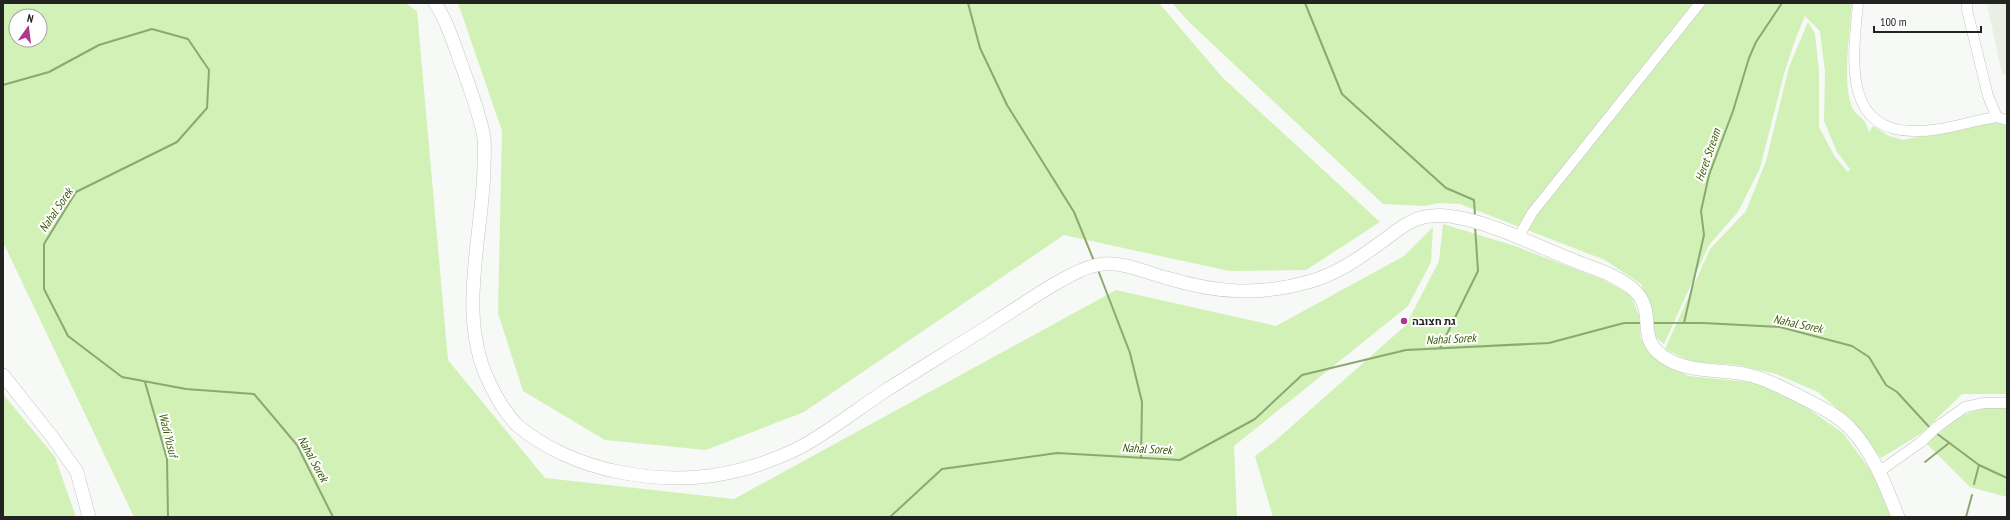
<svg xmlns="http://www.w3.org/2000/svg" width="2010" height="520" viewBox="0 0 2010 520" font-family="'PT Sans Narrow',Heebo,sans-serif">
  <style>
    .built { fill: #e9efe4 }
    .green { fill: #d2f1b7; fill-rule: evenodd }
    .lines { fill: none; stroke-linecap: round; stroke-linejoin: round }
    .stream { stroke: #8ba870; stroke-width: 2 }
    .minor-casing { stroke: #c3c5c2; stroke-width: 11 }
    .major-casing { stroke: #c3c5c2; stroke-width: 14 }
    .minor { stroke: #fff; stroke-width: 10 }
    .major { stroke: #fff; stroke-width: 13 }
    .poi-dot { fill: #af388e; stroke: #fff; stroke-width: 1.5 }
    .labels { text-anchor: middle; stroke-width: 4; stroke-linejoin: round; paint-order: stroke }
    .poi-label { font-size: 11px; font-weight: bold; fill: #232422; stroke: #fff; text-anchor: start }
    .water-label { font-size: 12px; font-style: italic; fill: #3a5c05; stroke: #fff }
  </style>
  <rect width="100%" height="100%" fill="#f7f9f6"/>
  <polygon class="built" points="1989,3 2007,3 2007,75 2002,74 1988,8"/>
  <g class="green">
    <path d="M3 3H405L417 11 448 360 545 478 734 499 1116 290 1276 326 1404 256 1433 227 1431 262 1408 306 1234 446 1237 517H134L3 242ZM16 16H40V40H16Z"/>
    <polygon points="458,3 1159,3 1222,77 1380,222 1306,270 1229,271 1064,235 804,412 706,450 605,440 523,391 498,313 502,131"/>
    <path d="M1172 3H1852C1850 30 1842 83 1852 107 1857 117 1865 116 1869 132L1873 126 1889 136 1904 140 1987 121 2007 123V394H1962L1922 433 1881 458 1856 426 1818 392 1776 374 1737 365 1692 362 1665 349 1710 249 1746 211 1766 161 1789 67 1808 22 1815 33 1819 72V127L1835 157 1848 172 1850 169 1837 152 1824 121 1825 72 1820 31 1805 16 1795 40 1784 74 1760 168 1738 212 1709 245 1664 344 1651 334 1650 311 1641 284 1605 260 1460 204 1438 203 1426 206 1383 204 1190 23Z"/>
    <polygon points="1443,224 1515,246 1606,281 1630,294 1639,315 1641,339 1659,360 1688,376 1759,383 1803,405 1843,433 1872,472 1891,517 1273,517 1255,456 1275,441 1406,325 1439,261"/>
    <polygon points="3,394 55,457 76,517 3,517"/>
    <polygon points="1981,408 2007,408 2007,497 1970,487 1926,443 1961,416"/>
  </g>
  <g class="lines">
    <g class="stream">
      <polyline points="968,3 980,48 1007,105 1074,212 1094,261"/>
      <polyline points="1305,3 1342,94 1446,188 1474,200 1475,216"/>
      <polyline points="3,85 49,72 99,45 152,29 188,39 209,70 207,108 177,142 76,192 44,244 44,289 68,336 122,377 186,389 254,394 297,445 333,517"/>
      <polyline points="1098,270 1130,353 1142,402 1141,458"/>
      <polyline points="1651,323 1703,323 1780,327 1852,346 1869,357 1886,385 1897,392 1931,429"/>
      <polyline points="1684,323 1704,235 1701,211 1709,175 1733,111 1749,58 1756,42 1782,3"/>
      <polyline points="1440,348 1478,271 1475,226"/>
      <polyline points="145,382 167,459 168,517"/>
      <polyline points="1936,433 1979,465 2007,478"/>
      <polyline points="1925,462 1949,443"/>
      <polyline points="1974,484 1979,465"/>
      <polyline points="890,517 942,469 1057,453 1180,460 1255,419 1302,375 1406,350 1549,343 1624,323 1642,323"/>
      <polyline points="1966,517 1972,495"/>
    </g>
    <defs>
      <g id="minor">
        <path d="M1858 3C1854 51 1840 131 1913 131 1941 132 1969 121 1997 117L2007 120"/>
        <polyline points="1967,3 1967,10 1988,96 1997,117"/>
        <polyline points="1518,238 1532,213 1700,3"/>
        <polyline points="1880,471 1921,442 1937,427 1965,407 1984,403 2007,403"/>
      </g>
      <g id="major">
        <path d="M435 3C448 23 455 47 463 69 471 91 480 115 484 138 485 148 484 159 484 169 482 239 457 316 489 382 496 397 505 413 517 425 545 449 583 465 619 472 683 485 740 477 799 448 829 432 856 410 885 391 922 367 961 344 998 320 1024 304 1069 271 1097 265 1121 260 1144 272 1167 278 1217 293 1258 296 1308 282 1335 275 1358 259 1380 243 1394 233 1407 221 1424 217 1434 215 1445 215 1455 217 1492 223 1535 245 1570 259 1591 268 1619 275 1635 291 1659 315 1632 340 1669 360 1693 373 1723 369 1749 375 1766 379 1781 387 1797 395 1814 404 1835 413 1849 427 1873 452 1886 486 1898 517"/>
        <polyline points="3,375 53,438 77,472 89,517"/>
      </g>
    </defs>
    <use href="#minor" class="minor-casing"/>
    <use href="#major" class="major-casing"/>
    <use href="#minor" class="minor"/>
    <use href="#major" class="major"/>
  </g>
  <circle class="poi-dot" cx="1404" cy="321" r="4"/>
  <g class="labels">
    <g class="poi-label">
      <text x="1412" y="325">גת חצובה</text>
    </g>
    <g class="water-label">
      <text transform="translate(1708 155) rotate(-71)" y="4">Heret Stream</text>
      <text transform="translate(56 210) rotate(-56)" y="4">Nahal Sorek</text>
      <text transform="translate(1798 324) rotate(12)" y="4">Nahal Sorek</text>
      <text transform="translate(1451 339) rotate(-3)" y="4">Nahal Sorek</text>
      <text transform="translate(168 435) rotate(76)" y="4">Wadi Yusuf</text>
      <text transform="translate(1147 449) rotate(3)" y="4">Nahal Sorek</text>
      <text transform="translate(313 459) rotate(61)" y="4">Nahal Sorek</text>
    </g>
  </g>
  <rect width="2010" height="520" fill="none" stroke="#232422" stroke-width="8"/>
  <g transform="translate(28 28) rotate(14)"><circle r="19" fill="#ffffff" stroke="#a7a7a7"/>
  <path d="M0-3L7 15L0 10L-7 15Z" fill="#af388e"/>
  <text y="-6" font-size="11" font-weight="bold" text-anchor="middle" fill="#232422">N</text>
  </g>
  <path d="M1874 26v6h107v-6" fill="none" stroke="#232422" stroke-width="2"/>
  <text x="1880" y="26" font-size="12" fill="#232422" stroke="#ffffff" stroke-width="3" paint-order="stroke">100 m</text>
</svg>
